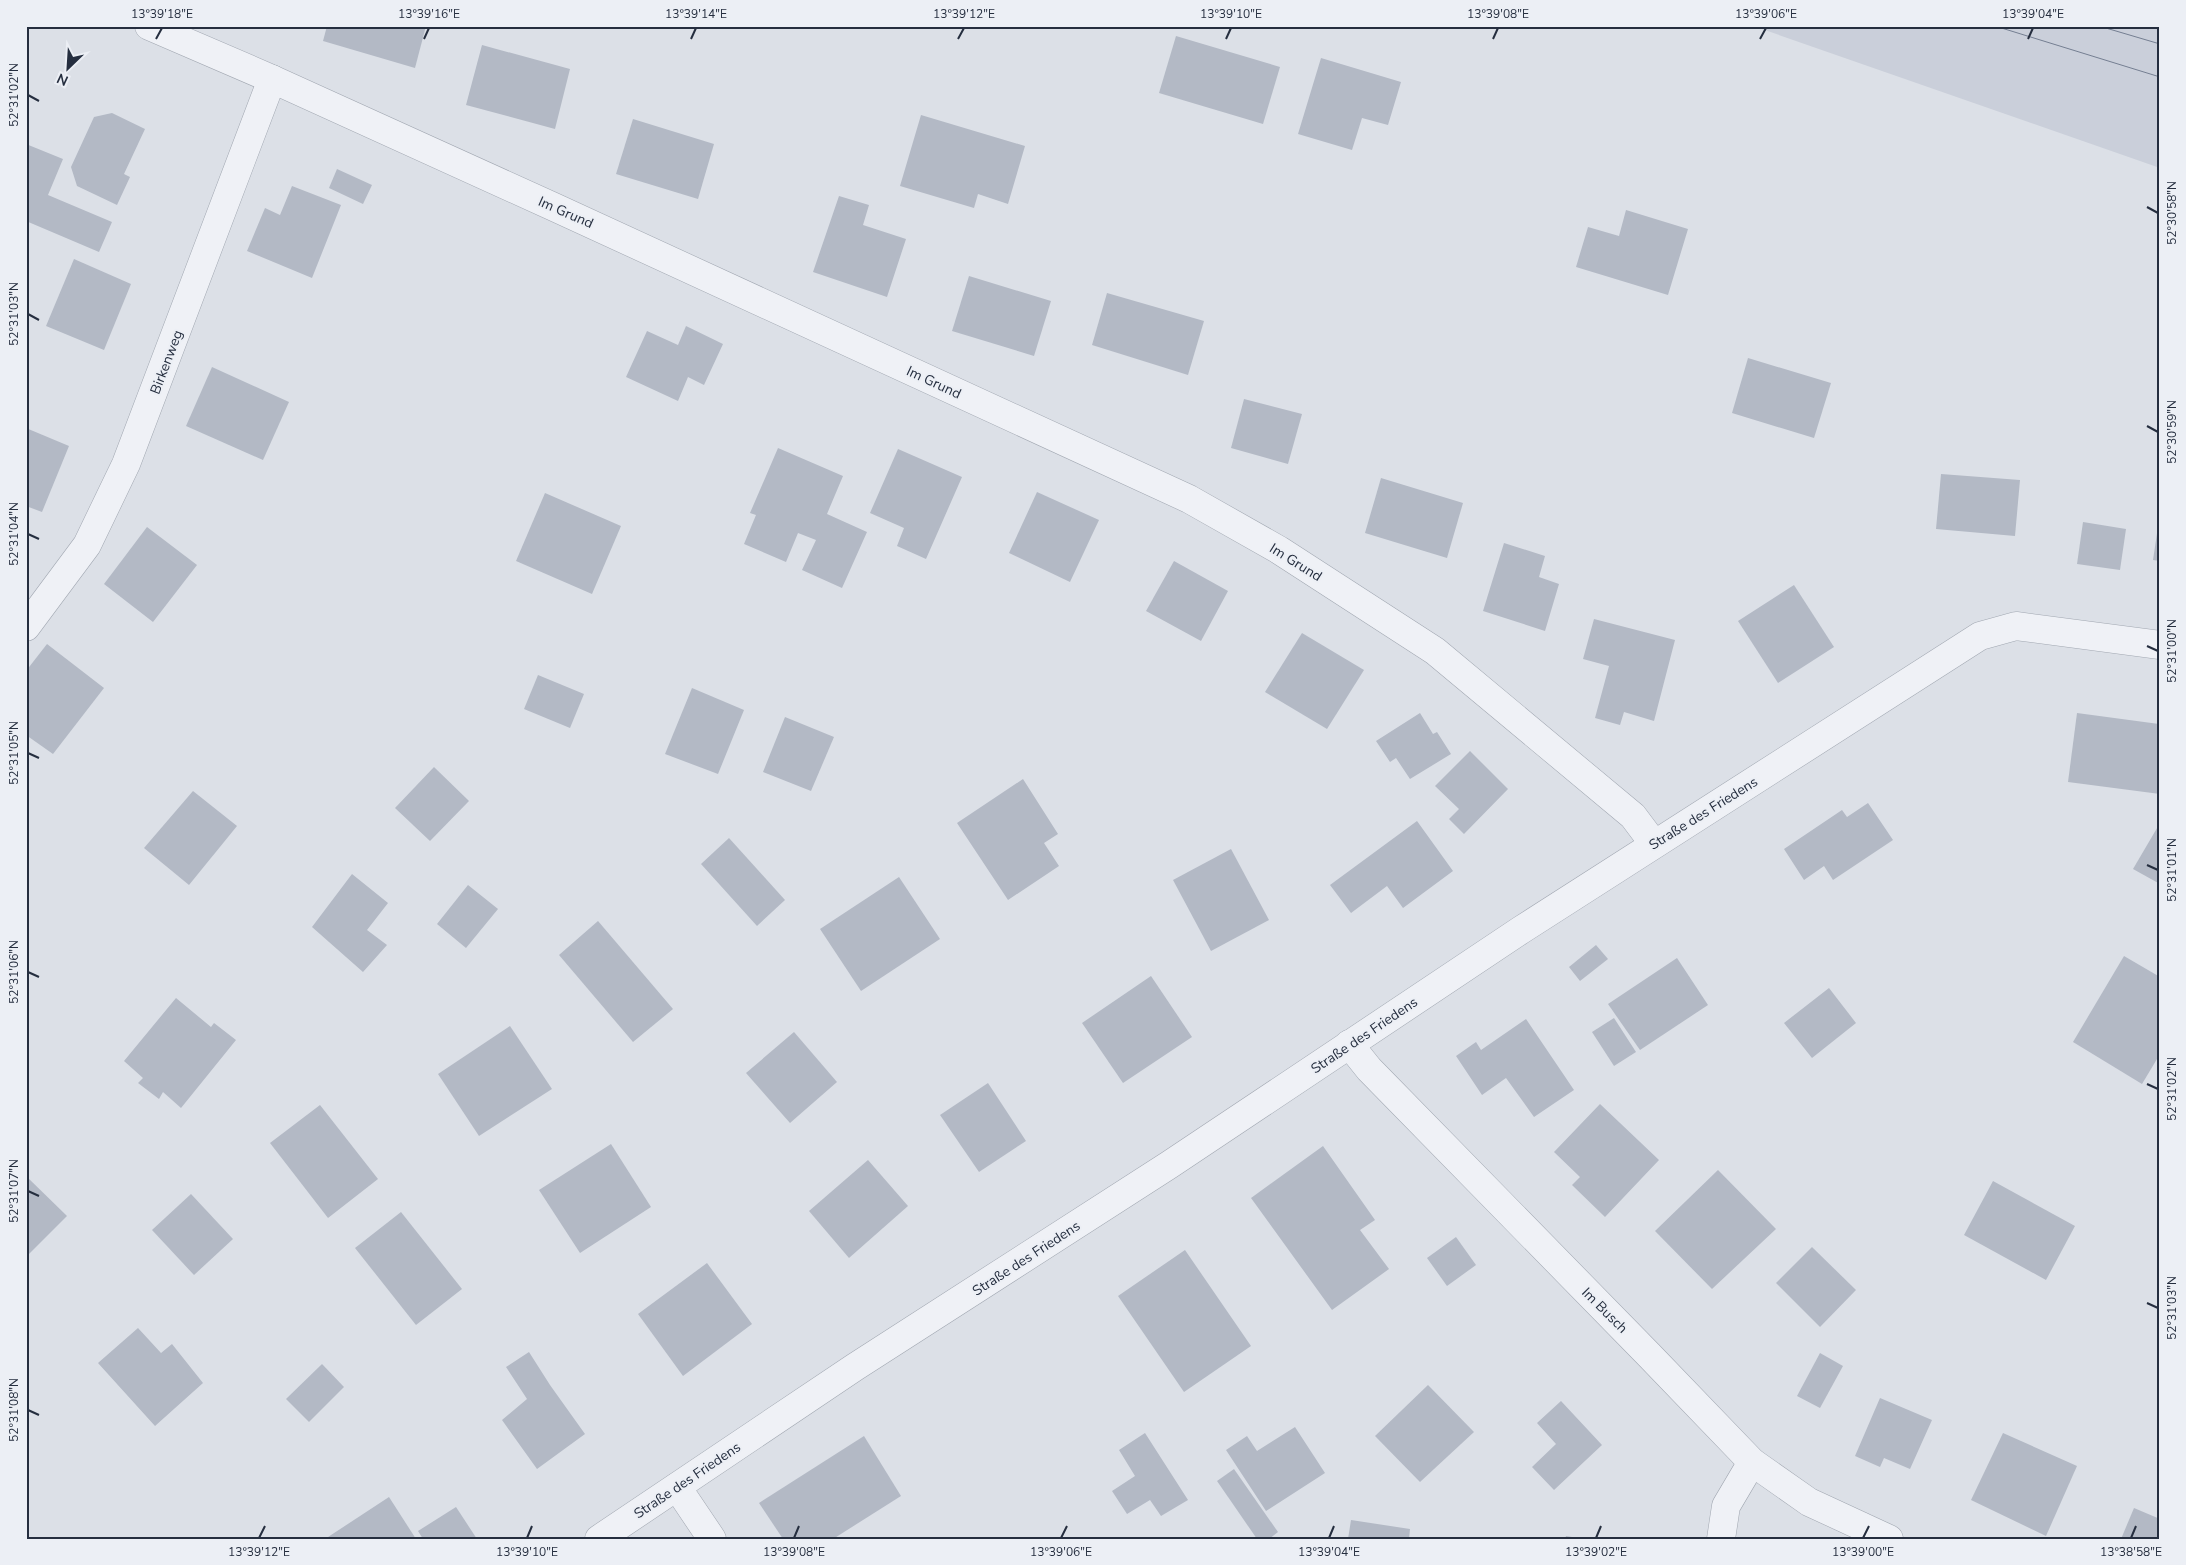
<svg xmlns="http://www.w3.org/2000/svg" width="2186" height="1565" viewBox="0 0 2186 1565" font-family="'Nunito Sans',sans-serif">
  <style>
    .built { fill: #cacfda }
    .building { fill: #b3b9c5 }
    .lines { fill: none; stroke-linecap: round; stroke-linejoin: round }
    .minor-casing { stroke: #a1a7b1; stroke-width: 29 }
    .minor { stroke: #eff1f6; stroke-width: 28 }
    .tram { stroke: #757f92; stroke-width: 1 }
    .ticks { fill: none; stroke: #252e3f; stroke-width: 2 }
    .labels { text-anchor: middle; stroke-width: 4; stroke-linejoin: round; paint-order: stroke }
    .street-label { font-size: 14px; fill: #252e3f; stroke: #eceff5 }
    .neatline { fill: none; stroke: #252e3f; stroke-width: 2 }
    .ticks-label { font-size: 12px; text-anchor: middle; fill: #252e3f }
  </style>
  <rect width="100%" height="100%" fill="#dce0e7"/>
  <polygon class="built" points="1752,26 2160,26 2160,168 1759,28"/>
  <g class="building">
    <polygon points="327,26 426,26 415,68 323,41"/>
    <polygon points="1176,36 1280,67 1263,124 1159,93"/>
    <polygon points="482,45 570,69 555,129 466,105"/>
    <polygon points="1321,58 1401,82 1388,125 1362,118 1352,150 1298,134"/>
    <polygon points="112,113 145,129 124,174 130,177 117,205 77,186 71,167 94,117"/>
    <polygon points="921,115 1025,146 1008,204 978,194 974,208 900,186"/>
    <polygon points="633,119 714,144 698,199 616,174"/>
    <polygon points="26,144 63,159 48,195 112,222 99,252 26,221"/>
    <polygon points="337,169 372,185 363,204 329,188"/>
    <polygon points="292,186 341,205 312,278 247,251 265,208 280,215"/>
    <polygon points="839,196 869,205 863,225 906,239 887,297 813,272"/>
    <polygon points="1626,210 1688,229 1668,295 1576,267 1588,227 1619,236"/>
    <polygon points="74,259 131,284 104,350 46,326"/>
    <polygon points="969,276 1051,301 1034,356 952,331"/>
    <polygon points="1107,293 1204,321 1188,375 1092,345"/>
    <polygon points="686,326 723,344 704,385 688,377 678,401 626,377 647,331 678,345"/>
    <polygon points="1748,358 1831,383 1814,438 1732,413"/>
    <polygon points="212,367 289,402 263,460 186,426"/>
    <polygon points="1244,399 1302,414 1288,464 1231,448"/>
    <polygon points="26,428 69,446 42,512 26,506"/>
    <polygon points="778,448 843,476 827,514 867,532 842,588 802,570 816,540 798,533 786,562 744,544 756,515 750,513"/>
    <polygon points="898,449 962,477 926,559 897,546 904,528 870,513"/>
    <polygon points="1941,474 2020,480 2015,536 1936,529"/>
    <polygon points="1381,478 1463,503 1447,558 1365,533"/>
    <polygon points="1037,492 1099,520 1070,582 1009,553"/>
    <polygon points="545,493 621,526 592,594 516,561"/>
    <polygon points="2159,520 2160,520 2160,561 2153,560"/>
    <polygon points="2083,522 2126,529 2120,570 2077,564"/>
    <polygon points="147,527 197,565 153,622 104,584"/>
    <polygon points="1504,543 1545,556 1539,577 1559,584 1545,631 1483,611"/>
    <polygon points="1174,561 1228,591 1201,641 1146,611"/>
    <polygon points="1794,585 1834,647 1778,683 1738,621"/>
    <polygon points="1594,619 1675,640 1654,721 1624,712 1620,725 1595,718 1609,666 1583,659"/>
    <polygon points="1302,633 1364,670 1327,729 1265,692"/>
    <polygon points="47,644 104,688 53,754 26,735 26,671"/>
    <polygon points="538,675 584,694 570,728 524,709"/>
    <polygon points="692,688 744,710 718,774 665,754"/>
    <polygon points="1420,713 1433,734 1437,732 1451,754 1410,779 1396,758 1390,762 1376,741"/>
    <polygon points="2077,713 2159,724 2160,794 2068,782"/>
    <polygon points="785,717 834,737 811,791 763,772"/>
    <polygon points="1470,751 1508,789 1464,834 1449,819 1459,809 1435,786"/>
    <polygon points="434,767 469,801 430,841 395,808"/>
    <polygon points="1023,779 1058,834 1044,843 1059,866 1008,900 957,823"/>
    <polygon points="193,791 237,826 189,885 144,848"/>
    <polygon points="1868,803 1893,840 1833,880 1824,866 1804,880 1784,849 1842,810 1847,817"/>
    <polygon points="1417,821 1453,871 1403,908 1387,886 1351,913 1330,885"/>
    <polygon points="2160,823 2160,884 2133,869"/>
    <polygon points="729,838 785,900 757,926 701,864"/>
    <polygon points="1231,849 1269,920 1211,951 1173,880"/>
    <polygon points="352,874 388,903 367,930 387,945 363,972 312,927"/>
    <polygon points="899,877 940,939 861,991 820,929"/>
    <polygon points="468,885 498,909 466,948 437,924"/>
    <polygon points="598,921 673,1009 633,1042 559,955"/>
    <polygon points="1596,945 1608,959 1580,981 1569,967"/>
    <polygon points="2124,956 2160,977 2160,1054 2142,1084 2073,1042"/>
    <polygon points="1677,958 1708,1005 1640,1050 1608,1004"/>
    <polygon points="1151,976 1192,1037 1123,1083 1082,1023"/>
    <polygon points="1829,988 1856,1023 1812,1058 1784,1023"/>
    <polygon points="176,998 211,1027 214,1023 236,1040 181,1108 163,1092 159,1099 138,1083 143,1078 124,1061"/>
    <polygon points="1614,1018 1636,1052 1614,1066 1592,1032"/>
    <polygon points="1526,1019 1574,1090 1534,1117 1506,1078 1482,1095 1456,1056 1476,1042 1481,1050"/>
    <polygon points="510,1026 552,1089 479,1136 438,1074"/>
    <polygon points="794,1032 837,1082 790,1123 746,1073"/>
    <polygon points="988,1083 1026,1141 979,1172 940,1115"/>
    <polygon points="1600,1104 1659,1160 1605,1217 1572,1185 1580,1177 1554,1152"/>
    <polygon points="320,1105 378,1179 328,1218 270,1143"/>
    <polygon points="611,1144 651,1207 580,1253 539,1190"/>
    <polygon points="1323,1146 1375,1220 1360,1230 1389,1269 1332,1310 1251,1198"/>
    <polygon points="868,1160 908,1206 849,1258 809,1211"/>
    <polygon points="1718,1170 1776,1229 1712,1289 1655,1231"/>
    <polygon points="26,1176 67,1216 27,1256 26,1255"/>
    <polygon points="1993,1181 2075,1226 2046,1280 1964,1235"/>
    <polygon points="191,1194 233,1239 194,1275 152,1230"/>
    <polygon points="401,1212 462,1289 416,1325 355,1248"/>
    <polygon points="1456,1237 1476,1265 1447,1286 1427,1258"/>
    <polygon points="1812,1247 1856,1290 1820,1327 1776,1283"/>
    <polygon points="1185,1250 1251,1346 1184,1392 1118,1296"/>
    <polygon points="707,1263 752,1324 683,1376 638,1314"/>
    <polygon points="138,1328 161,1353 172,1344 203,1383 155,1426 98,1363"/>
    <polygon points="529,1352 550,1385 585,1434 537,1469 502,1420 527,1399 506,1367"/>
    <polygon points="1820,1353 1843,1366 1820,1408 1797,1396"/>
    <polygon points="322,1364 344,1387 309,1422 286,1399"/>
    <polygon points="1428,1385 1474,1432 1420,1482 1375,1436"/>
    <polygon points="1880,1398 1932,1420 1910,1469 1884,1458 1880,1467 1855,1456"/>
    <polygon points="1561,1401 1602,1445 1554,1490 1532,1467 1556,1444 1537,1423"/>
    <polygon points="1295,1427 1325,1473 1266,1511 1226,1450 1247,1436 1257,1451"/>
    <polygon points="1145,1433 1188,1500 1161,1516 1150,1500 1127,1514 1112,1491 1135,1476 1119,1450"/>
    <polygon points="2003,1433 2077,1466 2046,1536 1971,1500"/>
    <polygon points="864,1436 901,1496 833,1539 783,1539 759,1503"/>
    <polygon points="1234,1469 1278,1532 1269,1539 1257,1539 1217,1481"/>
    <polygon points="389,1497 416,1539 325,1539"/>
    <polygon points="456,1507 477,1539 423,1539 418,1531"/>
    <polygon points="2134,1508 2160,1519 2160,1539 2121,1539"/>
    <polygon points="1351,1520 1410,1529 1409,1539 1348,1539"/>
    <polygon points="1566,1536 1578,1538 1578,1539 1565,1539"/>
  </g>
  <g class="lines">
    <defs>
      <g id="minor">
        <polyline points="149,26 272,79 554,207 1189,499 1279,550 1435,651 1633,816 1654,844"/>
        <polyline points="26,627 87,545 126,464 272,79"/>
        <polyline points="1349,1044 1369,1069 1649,1355 1752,1462 1809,1502 1889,1539"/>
        <polyline points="677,1487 712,1539"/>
        <polyline points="599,1539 855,1367 1169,1165 1521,930 1980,636 2016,626 2160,645"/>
        <polyline points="1721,1539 1726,1506 1752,1462"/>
      </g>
    </defs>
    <use href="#minor" class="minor-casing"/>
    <use href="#minor" class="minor"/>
    <g class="tram">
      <polyline points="1995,26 2160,77"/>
      <polyline points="2099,26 2160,44"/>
    </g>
  </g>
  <path class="ticks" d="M156 39 162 28M424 39 429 28M691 39 696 28M958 39 964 28M1226 39 1231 28M1493 39 1498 28M1760 39 1766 28M2028 39 2033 28M28 95 39 101M2147 207 2158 213M28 314 39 320M2147 426 2158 432M28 534 39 539M2147 646 2158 651M28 753 39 758M2147 865 2158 870M28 972 39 977M2147 1084 2158 1089M28 1191 39 1196M2147 1303 2158 1308M28 1410 39 1415M259 1538 265 1526M527 1538 532 1526M794 1538 799 1526M1061 1538 1067 1526M1329 1538 1334 1526M1596 1538 1601 1526M1863 1538 1869 1526M2131 1538 2136 1526"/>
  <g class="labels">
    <g class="street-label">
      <text transform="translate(566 212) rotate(24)" y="5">Im Grund</text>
      <text transform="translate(166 362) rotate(-69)" y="5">Birkenweg</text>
      <text transform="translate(934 382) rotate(25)" y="5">Im Grund</text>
      <text transform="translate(1296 562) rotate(32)" y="5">Im Grund</text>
      <text transform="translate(1703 813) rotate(-32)" y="5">Straße des Friedens</text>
      <text transform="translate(1364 1035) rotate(-34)" y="5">Straße des Friedens</text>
      <text transform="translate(1026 1258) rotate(-33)" y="5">Straße des Friedens</text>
      <text transform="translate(1605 1310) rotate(45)" y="5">Im Busch</text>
      <text transform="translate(687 1480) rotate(-34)" y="5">Straße des Friedens</text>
    </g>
  </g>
  <rect width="2186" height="1565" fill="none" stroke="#eceff5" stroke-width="55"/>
  <g transform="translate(68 68) rotate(205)" stroke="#eceff5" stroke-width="4" paint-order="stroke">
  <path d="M0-4L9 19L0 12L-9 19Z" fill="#252e3f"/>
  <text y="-8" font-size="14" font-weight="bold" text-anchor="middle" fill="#252e3f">N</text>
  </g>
  <rect x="28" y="28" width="2130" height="1510" class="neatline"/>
  <g class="ticks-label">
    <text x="162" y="18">13°39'18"E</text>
    <text x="429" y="18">13°39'16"E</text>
    <text x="696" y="18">13°39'14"E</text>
    <text x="964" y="18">13°39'12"E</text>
    <text x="1231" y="18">13°39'10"E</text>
    <text x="1498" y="18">13°39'08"E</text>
    <text x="1766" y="18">13°39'06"E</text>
    <text x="2033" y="18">13°39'04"E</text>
    <text transform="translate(14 95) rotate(-90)" y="4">52°31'02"N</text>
    <text transform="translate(2172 213) rotate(-90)" y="4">52°30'58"N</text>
    <text transform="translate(14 314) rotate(-90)" y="4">52°31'03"N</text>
    <text transform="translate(2172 432) rotate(-90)" y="4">52°30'59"N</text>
    <text transform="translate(14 534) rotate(-90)" y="4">52°31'04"N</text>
    <text transform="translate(2172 651) rotate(-90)" y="4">52°31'00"N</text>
    <text transform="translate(14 753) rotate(-90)" y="4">52°31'05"N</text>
    <text transform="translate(2172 870) rotate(-90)" y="4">52°31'01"N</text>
    <text transform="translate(14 972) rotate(-90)" y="4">52°31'06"N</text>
    <text transform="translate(2172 1089) rotate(-90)" y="4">52°31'02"N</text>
    <text transform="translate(14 1191) rotate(-90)" y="4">52°31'07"N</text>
    <text transform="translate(2172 1308) rotate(-90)" y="4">52°31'03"N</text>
    <text transform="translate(14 1410) rotate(-90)" y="4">52°31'08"N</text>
    <text x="259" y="1556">13°39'12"E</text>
    <text x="527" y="1556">13°39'10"E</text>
    <text x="794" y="1556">13°39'08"E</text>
    <text x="1061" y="1556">13°39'06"E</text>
    <text x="1329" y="1556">13°39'04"E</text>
    <text x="1596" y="1556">13°39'02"E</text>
    <text x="1863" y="1556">13°39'00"E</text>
    <text x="2131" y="1556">13°38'58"E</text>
  </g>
</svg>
